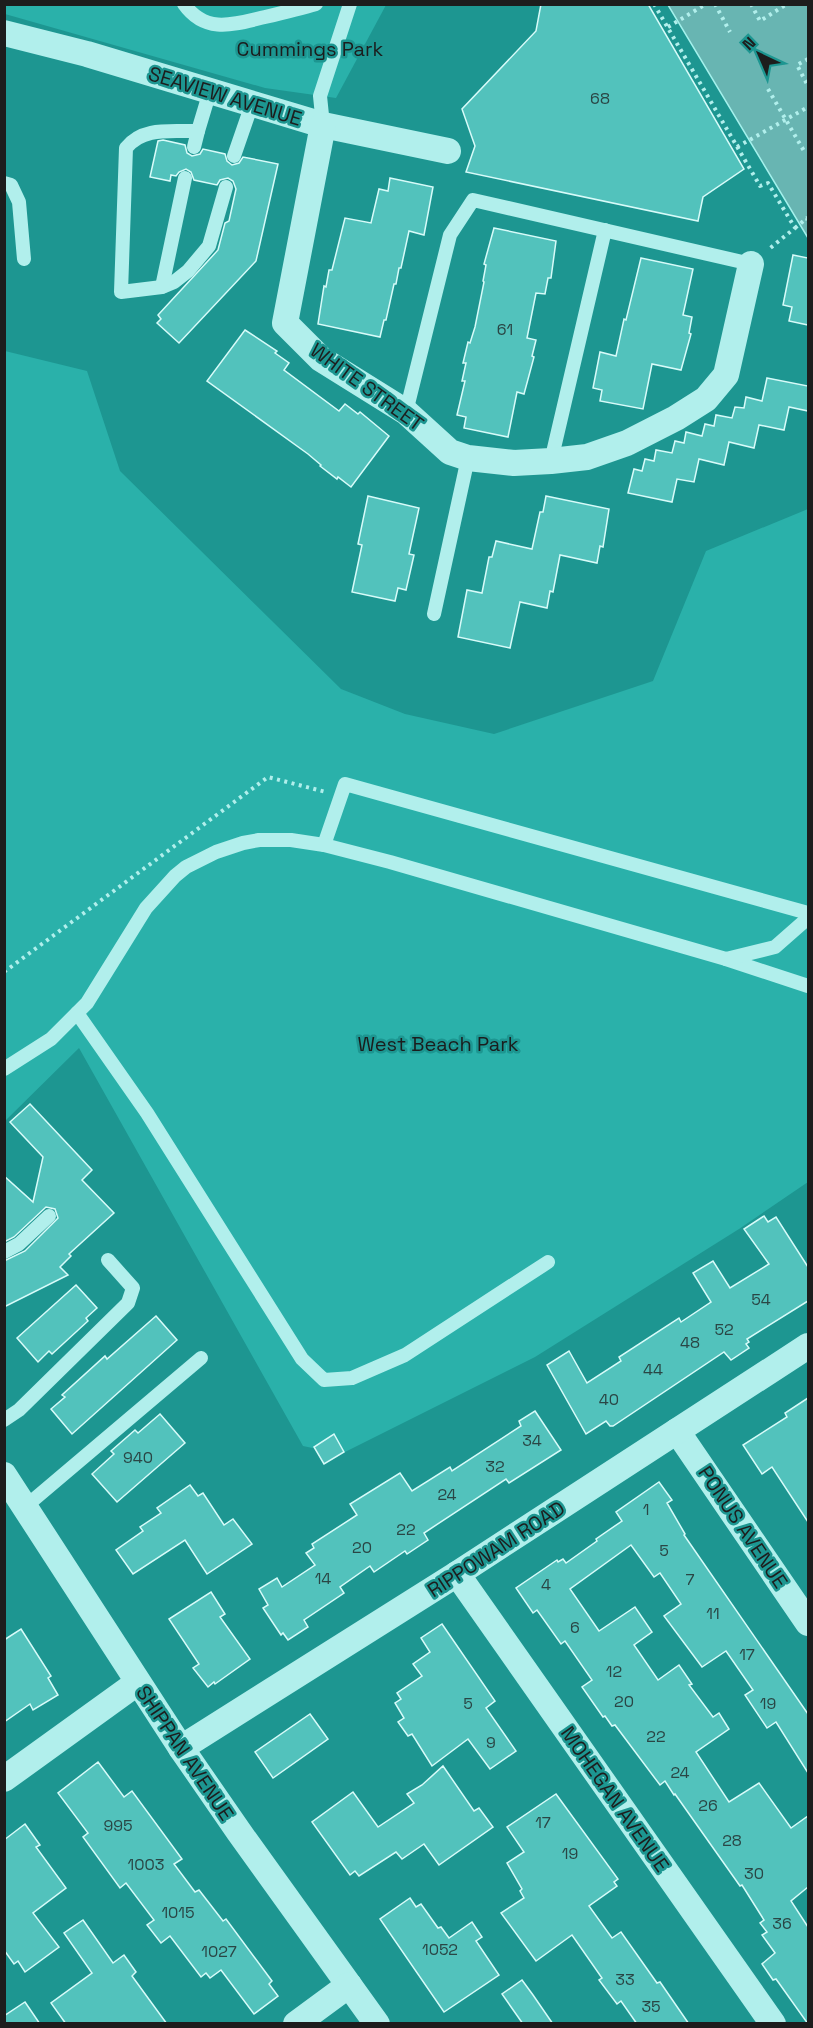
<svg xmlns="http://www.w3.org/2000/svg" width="813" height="2028" viewBox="0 0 813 2028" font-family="'Space Grotesk',sans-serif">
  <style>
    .green { fill: #2ab1aa }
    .water { fill: #68b5b2; stroke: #a4f1ec; stroke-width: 1.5 }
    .building { fill: #52c2bc; stroke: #d7fbf9; stroke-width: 1.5 }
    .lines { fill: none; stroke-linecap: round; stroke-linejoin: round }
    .path { stroke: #b1efec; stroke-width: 4; stroke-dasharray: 3 4.5; stroke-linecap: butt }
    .service { stroke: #b1efec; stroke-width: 14 }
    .minor { stroke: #b1efec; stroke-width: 26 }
    .labels { text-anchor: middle; stroke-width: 5; stroke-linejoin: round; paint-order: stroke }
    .number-label { font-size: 16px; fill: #2a4645 }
    .park-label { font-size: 20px; fill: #1b1d1d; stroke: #1d9691 }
    .street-label { font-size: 20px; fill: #1d1d1d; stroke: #1d9691 }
  </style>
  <rect width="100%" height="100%" fill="#1d9691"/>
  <g class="green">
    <polygon points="5,4 386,5 336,98 265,88 5,14"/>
    <polygon points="5,351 87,371 120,471 341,689 405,714 494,734 653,681 706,551 808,509 808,1182 739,1229 535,1357 341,1454 303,1446 79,1048 5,1121"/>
  </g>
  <polygon class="water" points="668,5 808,5 808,238"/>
  <g class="building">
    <polygon points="541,4 648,4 744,169 703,197 698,221 466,172 475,146 462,109 536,31"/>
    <polygon points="163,140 185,145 187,153 192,156 200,154 203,149 225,154 227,161 232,165 239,163 243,157 278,164 256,261 179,343 157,323 161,319 158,315 218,250 225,223 229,221 236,189 233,181 228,178 220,180 217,185 194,180 191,172 186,169 179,172 176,176 171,175 170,181 150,177 158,141"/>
    <polygon points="390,178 433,187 424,235 409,231 401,268 399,268 396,284 394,284 386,320 384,320 380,337 318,324 324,286 326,287 329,270 332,270 345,218 371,223 379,189 388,191"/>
    <polygon points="494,228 556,241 551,278 548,278 545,294 536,293 527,338 536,340 532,356 534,357 524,394 517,392 508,437 464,428 466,417 457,415 465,381 462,381 466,363 463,363 468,342 470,343 475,327 484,282 483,281 486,265 484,264"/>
    <polygon points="793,255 808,258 808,325 789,321 792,307 783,305"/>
    <polygon points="641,258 693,269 683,315 692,317 689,333 691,334 681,370 652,364 643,409 600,401 602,390 593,388 600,352 616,356 624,319 626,320"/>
    <polygon points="245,330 277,351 275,353 289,363 284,370 339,411 345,404 358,414 360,412 389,436 351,487 338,477 337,479 320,466 321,465 308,454 207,381"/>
    <polygon points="767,378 808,386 808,411 789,407 784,430 759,425 754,448 729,442 724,465 699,459 694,482 677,479 672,502 628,493 634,469 642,471 645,459 654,461 656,450 672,453 675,441 684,443 686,432 702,436 705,424 714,426 716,415 732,418 735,407 744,408 746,397 762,401"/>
    <polygon points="368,496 419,508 409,554 414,555 406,590 398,588 395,601 352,592 362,545 358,544"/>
    <polygon points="546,496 609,509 603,547 600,546 597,563 560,555 553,592 550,591 547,608 520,602 510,648 458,637 467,590 482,593 489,557 492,557 496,541 532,549 540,512 543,512"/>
    <polygon points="30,1104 92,1170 82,1180 114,1213 69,1254 71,1256 60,1267 68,1275 4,1307 4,1261 25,1251 58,1218 55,1209 46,1207 14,1237 4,1242 4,1176 33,1202 43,1157 10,1122"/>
    <polygon points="764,1216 768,1222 776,1217 808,1267 808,1301 747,1339 749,1342 746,1344 749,1348 731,1360 724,1352 613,1426 610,1426 606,1421 586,1434 547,1365 569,1351 587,1383 621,1361 619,1357 679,1318 681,1322 711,1302 693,1273 713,1261 730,1288 769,1264 744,1229"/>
    <polygon points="76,1285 97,1308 86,1318 88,1321 52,1354 49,1351 38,1362 17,1338"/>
    <polygon points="156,1316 177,1340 72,1434 51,1409 65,1397 62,1395 105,1356 107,1359"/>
    <polygon points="808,1398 808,1522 772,1467 762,1474 743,1445 787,1417 785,1413"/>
    <polygon points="535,1411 561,1450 509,1483 506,1479 424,1533 428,1540 407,1554 405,1551 374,1572 370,1566 340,1587 344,1593 304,1620 308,1627 288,1640 283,1633 281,1635 263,1608 268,1605 259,1589 277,1578 282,1587 315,1565 306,1553 314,1548 312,1544 357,1515 350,1504 400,1473 412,1491 450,1467 452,1471 521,1426 519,1421"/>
    <polygon points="160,1414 185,1443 117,1502 92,1474 114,1454 111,1451 135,1430 138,1433"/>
    <polygon points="334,1434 344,1452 324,1464 314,1447"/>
    <polygon points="659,1482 672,1500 667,1503 685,1534 684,1535 808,1714 808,1773 776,1722 767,1728 745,1695 753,1690 726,1651 702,1667 664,1616 681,1604 660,1573 654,1577 631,1545 570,1589 599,1631 635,1607 652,1632 634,1645 658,1680 679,1665 692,1684 689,1685 713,1717 719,1713 729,1729 696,1752 729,1802 759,1783 791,1828 808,1816 808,1887 791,1901 808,1927 808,2024 776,1979 773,1980 762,1964 775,1953 762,1935 767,1932 760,1923 764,1920 742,1885 740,1886 675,1794 674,1795 665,1781 660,1785 615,1725 612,1726 605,1716 603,1717 582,1687 592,1680 565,1641 561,1644 537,1610 533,1613 516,1588 557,1560 558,1562 563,1559 566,1563 597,1541 596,1539 622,1521 616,1512"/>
    <polygon points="190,1485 198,1496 203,1493 224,1525 233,1519 252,1544 207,1574 185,1540 133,1574 116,1550 143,1531 140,1527 161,1513 157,1508"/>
    <polygon points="211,1592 225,1614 220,1617 250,1659 215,1684 214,1682 208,1687 193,1668 199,1664 169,1619"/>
    <polygon points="442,1624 495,1701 486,1708 516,1751 490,1769 468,1739 432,1766 412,1734 408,1736 398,1722 404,1718 395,1703 401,1699 397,1693 422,1676 413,1664 430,1652 421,1638"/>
    <polygon points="21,1629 51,1676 48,1678 58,1695 33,1710 30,1704 4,1722 4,1640"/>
    <polygon points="310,1714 328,1739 273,1778 255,1752"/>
    <polygon points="98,1762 124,1797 132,1791 182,1859 174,1864 195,1892 199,1890 223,1921 226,1919 272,1981 269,1984 278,1996 254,2014 221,1970 210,1978 206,1973 201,1977 170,1936 161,1943 147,1925 154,1920 126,1883 120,1888 83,1837 88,1833 58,1793"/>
    <polygon points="443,1766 474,1811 479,1808 493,1827 439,1865 424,1844 402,1859 396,1852 359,1876 355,1871 350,1875 312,1822 353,1792 378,1827 414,1803 407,1794 422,1785"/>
    <polygon points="556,1794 618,1879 614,1882 617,1886 589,1906 612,1938 621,1932 657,1983 660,1982 689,2024 637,2024 621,2001 617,2004 599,1980 602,1978 572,1935 536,1961 501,1913 524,1898 520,1891 522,1889 507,1863 524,1852 507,1827"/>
    <polygon points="25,1824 40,1845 36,1847 66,1888 33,1913 59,1947 25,1972 18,1961 14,1964 4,1950 4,1840"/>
    <polygon points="410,1898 416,1907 421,1904 438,1928 441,1927 449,1938 472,1922 482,1937 476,1941 499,1975 444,2012 380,1919"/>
    <polygon points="83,1920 113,1963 124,1955 136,1972 132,1976 167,2024 66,2024 51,2003 92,1973 64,1933"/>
    <polygon points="522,1980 533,1995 553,2024 523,2024 502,1994"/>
    <polygon points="25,2002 40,2024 4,2024 4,2016"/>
  </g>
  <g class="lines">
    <g class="path">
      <polyline points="654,4 760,186 768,183 795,228 769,249"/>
      <polyline points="715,4 730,32"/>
      <polyline points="751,4 760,21 787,4"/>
      <polyline points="668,27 706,4"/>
      <polyline points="808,59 797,65 808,86"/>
      <polyline points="768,89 804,151"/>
      <polyline points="737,147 808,107"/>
      <polyline points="795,228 807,218 808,223"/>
      <polyline points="4,972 268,777 326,792"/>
    </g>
    <g class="service">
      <path d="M184 4C206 35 235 24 265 17 282 13 299 9 316 4"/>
      <path d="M210 91 198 131C172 132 143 126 126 148L121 292 162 287 174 282 188 271 209 246 226 187"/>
      <polyline points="323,125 320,96 350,4"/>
      <polyline points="194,147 198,131"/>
      <polyline points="234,156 252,104"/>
      <polyline points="4,183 11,185 19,202 24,259"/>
      <polyline points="162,287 185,178"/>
      <polyline points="406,412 450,235 473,200 751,264"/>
      <polyline points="551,461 605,230"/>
      <polyline points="434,614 468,458"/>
      <polyline points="324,845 345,784 808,913"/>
      <polyline points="726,959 808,986"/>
      <polyline points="77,1013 147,1113 302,1359 324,1380 352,1378 405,1355 548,1262"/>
      <polyline points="4,1069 51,1039 87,1003 146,908 175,876 186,867 216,852 243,843 259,840 291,840 324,845 390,862 726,959 775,947 808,918"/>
      <polyline points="4,1252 19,1244 49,1216"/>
      <polyline points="4,1420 19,1410 128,1303 133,1288 108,1260"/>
      <polyline points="25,1507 201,1358"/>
    </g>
    <g class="minor">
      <polyline points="4,33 87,54 323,125 448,151"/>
      <polyline points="323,125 285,323 321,359 406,412 450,452 468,458 514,463 551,461 587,457 627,443 676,418 706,399 726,375 751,264"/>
      <polyline points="677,1431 808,1623"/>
      <polyline points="4,1475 181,1748 239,1832 377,2024"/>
      <polyline points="457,1574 773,2024"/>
      <polyline points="181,1748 457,1574 808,1346"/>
      <polyline points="4,1779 137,1683"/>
      <polyline points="296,2024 349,1985"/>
    </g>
  </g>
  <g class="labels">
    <g class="number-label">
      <text x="600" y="104">68</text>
      <text x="505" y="335">61</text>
      <text x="761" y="1305">54</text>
      <text x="724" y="1335">52</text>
      <text x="690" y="1348">48</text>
      <text x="653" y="1375">44</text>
      <text x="609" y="1405">40</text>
      <text x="532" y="1446">34</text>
      <text x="138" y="1463">940</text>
      <text x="495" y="1472">32</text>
      <text x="447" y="1500">24</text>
      <text x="646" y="1515">1</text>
      <text x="406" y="1535">22</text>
      <text x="362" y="1553">20</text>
      <text x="664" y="1556">5</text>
      <text x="323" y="1584">14</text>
      <text x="690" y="1585">7</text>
      <text x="546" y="1590">4</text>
      <text x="713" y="1619">11</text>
      <text x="575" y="1633">6</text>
      <text x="747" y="1660">17</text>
      <text x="614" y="1677">12</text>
      <text x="624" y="1707">20</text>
      <text x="468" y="1709">5</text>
      <text x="768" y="1709">19</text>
      <text x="656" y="1742">22</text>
      <text x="491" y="1748">9</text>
      <text x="680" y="1778">24</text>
      <text x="708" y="1811">26</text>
      <text x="543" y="1828">17</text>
      <text x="118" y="1831">995</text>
      <text x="732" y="1846">28</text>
      <text x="570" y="1859">19</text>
      <text x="146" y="1870">1003</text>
      <text x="754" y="1879">30</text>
      <text x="178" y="1918">1015</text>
      <text x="782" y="1929">36</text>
      <text x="440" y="1955">1052</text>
      <text x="219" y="1957">1027</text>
      <text x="625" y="1985">33</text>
      <text x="651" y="2012">35</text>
    </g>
    <g class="park-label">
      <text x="310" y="56">Cummings Park</text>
      <text x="438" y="1051">West Beach Park</text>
    </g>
    <g class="street-label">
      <text transform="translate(225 96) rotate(17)" y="7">SEAVIEW AVENUE</text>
      <text transform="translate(367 387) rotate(36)" y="7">WHITE STREET</text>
      <text transform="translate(743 1527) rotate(56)" y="7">PONUS AVENUE</text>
      <text transform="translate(496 1549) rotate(-33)" y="7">RIPPOWAM ROAD</text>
      <text transform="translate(185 1753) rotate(56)" y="7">SHIPPAN AVENUE</text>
      <text transform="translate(615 1799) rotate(55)" y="7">MOHEGAN AVENUE</text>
    </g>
  </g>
  <rect width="813" height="2028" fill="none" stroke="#1d1d1d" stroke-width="12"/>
  <g transform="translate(759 54) rotate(316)" stroke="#1d9691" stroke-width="4.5" paint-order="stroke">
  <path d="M0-4.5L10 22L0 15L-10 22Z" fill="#1d1d1d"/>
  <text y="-9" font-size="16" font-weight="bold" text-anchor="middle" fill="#1d1d1d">N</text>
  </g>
</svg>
